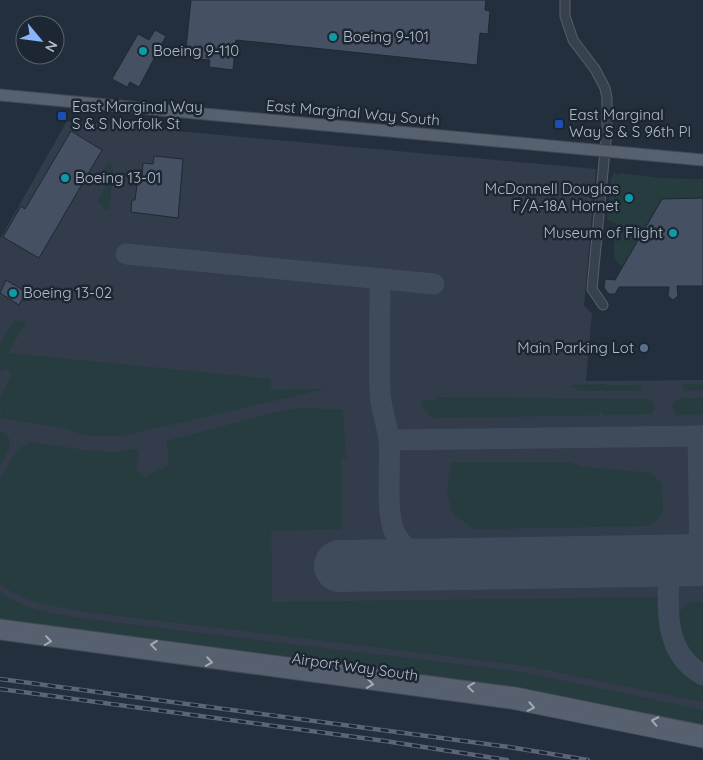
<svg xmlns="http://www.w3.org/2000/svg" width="703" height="760" viewBox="0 0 703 760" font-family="Quicksand,sans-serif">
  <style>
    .airport { fill: #323c4b }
    .green { fill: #263c3f }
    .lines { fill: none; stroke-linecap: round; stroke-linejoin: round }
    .taxiway { stroke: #3f4a5a; stroke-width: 21 }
    .runway { stroke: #3f4a5a; stroke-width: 52 }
    .building { fill: #455162; stroke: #1f2835 }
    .minor-casing { stroke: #565f6c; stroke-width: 11 }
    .major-casing { stroke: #414a57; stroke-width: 13 }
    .minor { stroke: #38414e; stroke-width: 9 }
    .major { stroke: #56606e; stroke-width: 11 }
    .rail-casing { stroke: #5a6575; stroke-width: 4.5 }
    .rail { stroke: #1d2633; stroke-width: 2.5; stroke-dasharray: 8; stroke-linecap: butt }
    .oneway { stroke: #a1aab7 }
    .culture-dot { fill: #0f9aa8; stroke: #1d2633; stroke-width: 2 }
    .transit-dot { fill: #1a4fb4; stroke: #1d2633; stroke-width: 2 }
    .service-dot { fill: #5c6f8a; stroke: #1d2633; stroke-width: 2 }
    .labels { text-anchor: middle; stroke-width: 5; stroke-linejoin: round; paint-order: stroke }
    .poi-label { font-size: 15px; fill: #b4bcc9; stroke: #1d2633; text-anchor: start }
    .street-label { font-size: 15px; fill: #b4bcc9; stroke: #1d2633 }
  </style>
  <rect width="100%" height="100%" fill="#242f3e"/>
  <polygon class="airport" points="67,121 596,169 584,306 592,314 586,381 703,380 703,728 0,615 0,239"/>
  <g class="green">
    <polygon points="107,164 113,165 112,183 100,175"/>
    <path d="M615 172 617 175 620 173 662 178 703 179V199H661L623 267C616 263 611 255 615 248L614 247 616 224 608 220 607 216 611 178Z"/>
    <polygon points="108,183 112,185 109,210 103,209 101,210 104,206 97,202"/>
    <polygon points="15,320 26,322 8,353 271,379 270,390 325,389 121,436 98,436 81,434 65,428 1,418 0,397 1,397 12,373 6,369 0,372 0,345"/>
    <polygon points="606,384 606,386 641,385 641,391 580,391 570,386 574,385"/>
    <polygon points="683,384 703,384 703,390 684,391"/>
    <path d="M439 397 649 399V401H652C656 406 655 409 652 414L602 415V412H599V415L432 418 423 408 421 399 433 401 438 399Z"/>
    <polygon points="681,398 703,398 703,414 677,415 674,412 672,404 676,400 681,400"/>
    <path d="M305 408 343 410 346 458H341V529L271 531 272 602 661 597C661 637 667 659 703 682V702L528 666 88 612C55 606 28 605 0 584V479L17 450 31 442 91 451 114 452 136 449 139 451 136 470 145 477 169 465 167 441 281 411Z"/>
    <path d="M0 431C18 438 7 453 0 466Z"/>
    <polygon points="451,462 570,462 583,467 651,473 661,483 663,511 656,521 647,526 474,529 453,514 447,491"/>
    <path d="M0 592C31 614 66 615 102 621L522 672 703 710V724L514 687 377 667 363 668 312 659 205 647 0 620Z"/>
    <path d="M691 602H703V666C686 657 672 629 681 610 683 607 687 604 691 602Z"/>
  </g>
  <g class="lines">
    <g class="taxiway">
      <polyline points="126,254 434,284"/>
      <path d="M380 279C380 317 379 355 380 393 381 410 388 426 389 442 391 467 385 512 395 533 406 554 424 559 445 564"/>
      <polyline points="698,436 700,560"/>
      <polyline points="389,440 703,436"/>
      <path d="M669 561C669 603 660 651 703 675"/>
    </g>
    <polyline class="runway" points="340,566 703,560"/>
  </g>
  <g class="building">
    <polygon points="191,0 486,0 485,10 490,11 488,34 480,33 477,65 236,40 233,70 209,67 210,60 185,58"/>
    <polygon points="155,30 166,36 139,87 130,82 127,87 112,79 138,34 149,40"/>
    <polygon points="71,131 102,150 39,258 3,237 21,206 25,209"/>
    <polygon points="154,156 183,159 178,218 131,212 132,200 135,200 138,177 142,177 143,163 153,164"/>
    <polygon points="703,198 703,286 677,286 678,296 673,300 668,296 669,287 619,287 615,294 609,294 604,288 605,279 615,280 662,199"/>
    <polygon points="6,280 26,292 19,305 0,293"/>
  </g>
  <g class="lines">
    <defs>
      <polyline id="minor" points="565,0 565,16 573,40 595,69 605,88 607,98 607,129 592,289 603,305"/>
      <g id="major">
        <polyline points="0,95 703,160"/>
        <polyline points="0,625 516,693 703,731"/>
        <polyline points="0,634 511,703 703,742"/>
      </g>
    </defs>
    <use href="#minor" class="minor-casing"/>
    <use href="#major" class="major-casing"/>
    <use href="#minor" class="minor"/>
    <use href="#major" class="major"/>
    <defs>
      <g id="rail">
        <polyline points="0,679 509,747 588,760"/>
        <polyline points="0,689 385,741 507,760"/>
      </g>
    </defs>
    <use href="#rail" class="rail-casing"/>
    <use href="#rail" class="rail"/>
  </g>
  <defs><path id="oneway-chevron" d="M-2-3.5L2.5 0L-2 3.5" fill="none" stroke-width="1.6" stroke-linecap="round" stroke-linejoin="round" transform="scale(1.25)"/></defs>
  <g class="oneway">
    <use href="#oneway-chevron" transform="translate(48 641) rotate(8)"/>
    <use href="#oneway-chevron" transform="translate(154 645) rotate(-173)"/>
    <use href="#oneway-chevron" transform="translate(209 662) rotate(8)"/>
    <use href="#oneway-chevron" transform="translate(370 684) rotate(8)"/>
    <use href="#oneway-chevron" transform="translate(471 687) rotate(-173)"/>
    <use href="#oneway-chevron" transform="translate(531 707) rotate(11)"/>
    <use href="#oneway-chevron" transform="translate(655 721) rotate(-168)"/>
  </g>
  <g class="culture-dot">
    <circle cx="333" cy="37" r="5"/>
    <circle cx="143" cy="51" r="5"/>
    <circle cx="65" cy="178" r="5"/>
    <circle cx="629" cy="198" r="5"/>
    <circle cx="673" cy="233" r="5"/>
    <circle cx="13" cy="293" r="5"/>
  </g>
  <g class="transit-dot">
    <rect x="57" y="111" width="10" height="10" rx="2.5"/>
    <rect x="554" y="119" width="10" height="10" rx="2.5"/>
  </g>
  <circle class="service-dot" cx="644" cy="348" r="5"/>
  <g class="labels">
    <g class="poi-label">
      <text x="343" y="42">Boeing 9-101</text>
      <text x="153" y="56">Boeing 9-110</text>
      <text x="72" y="112">East Marginal Way<tspan x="72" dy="17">S &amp; S Norfolk St</tspan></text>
      <text x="569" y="120">East Marginal<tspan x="569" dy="17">Way S &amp; S 96th Pl</tspan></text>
      <text x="75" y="183">Boeing 13-01</text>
      <text x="619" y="194" text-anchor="end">McDonnell Douglas<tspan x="619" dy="17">F/A-18A Hornet</tspan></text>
      <text x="663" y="238" text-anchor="end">Museum of Flight</text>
      <text x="23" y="298">Boeing 13-02</text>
      <text x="634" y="353" text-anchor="end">Main Parking Lot</text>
    </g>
    <g class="street-label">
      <text transform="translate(353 113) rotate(5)" y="5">East Marginal Way South</text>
      <text transform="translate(355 667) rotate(8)" y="5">Airport Way South</text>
    </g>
  </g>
  <g transform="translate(40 40) rotate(119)"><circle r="24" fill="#1d2633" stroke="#59626f"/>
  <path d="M0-4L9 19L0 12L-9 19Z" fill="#8ab4f8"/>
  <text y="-8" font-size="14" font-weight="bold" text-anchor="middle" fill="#b4bcc9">N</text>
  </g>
</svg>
